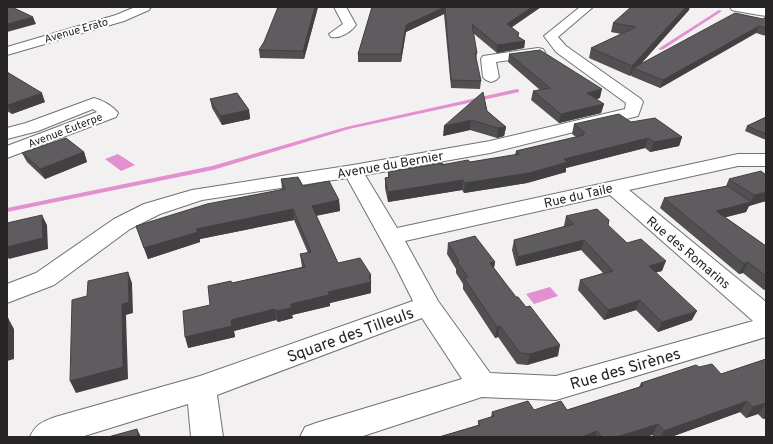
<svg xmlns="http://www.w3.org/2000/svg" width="773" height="444" viewBox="0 0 773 444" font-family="Overpass,sans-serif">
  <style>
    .water { fill: #e290cf }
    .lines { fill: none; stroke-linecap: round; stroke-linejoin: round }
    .stream { fill: #e290cf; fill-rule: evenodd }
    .minor-casing { stroke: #727072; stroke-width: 2 }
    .minor { fill: #fff; fill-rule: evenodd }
    .wall { fill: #514f51 }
    .shaded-wall { fill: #424042 }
    .building { fill: #5e5c5e; stroke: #424042 }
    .labels { text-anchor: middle; stroke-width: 4; stroke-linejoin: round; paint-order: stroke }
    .far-street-label { font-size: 11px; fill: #272526; stroke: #fffeff }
    .street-label { font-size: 13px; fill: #272526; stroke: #fffeff }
    .near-street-label { font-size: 16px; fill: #272526; stroke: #fffeff }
  </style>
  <rect width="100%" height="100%" fill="#f3f0f2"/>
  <g class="water">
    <polygon points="118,154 135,165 121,171 105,159"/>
    <polygon points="550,287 558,296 534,304 526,294"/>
  </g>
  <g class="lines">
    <g class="stream">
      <polygon points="719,10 722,11 662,50 658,49"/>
      <polygon points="517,89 519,90 519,92 349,129 213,170 7,212 7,208 212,166 346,127"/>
    </g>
    <defs>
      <g id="minor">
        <polygon points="135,7 151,7 149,10 124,21 7,55 7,47 116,15"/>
        <path d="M334 7H346L356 25C351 32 340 39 331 37L329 34 343 24Z"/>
        <path d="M580 7H593L558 37 566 46 641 99 643 102 638 116 490 153 365 175 397 228 738 154H766V166H738L629 190 766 302V337L556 400 482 397 360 437H300L305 427 316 423 462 379 422 318 217 395 223 437H191L188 404 81 437H30C36 424 42 422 55 417L200 376 413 301 395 265 347 178 202 200 160 214 130 229 54 285 7 303V284L36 273 114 219 144 204 192 190 353 165 490 141 625 109 626 103 556 52 544 36ZM610 195 753 321 556 376 490 373 438 301 405 241Z"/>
        <polygon points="730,7 766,8 766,16 736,11 732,10"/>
        <polygon points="538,48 543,49 545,52 543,55 496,62 499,77 496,80 491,82 486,80 483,77 481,59 483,56"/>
        <path d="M94 98C102 100 113 106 118 113L116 117 7 158V146L97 112 93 109 38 131 7 139V128L26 123Z"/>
      </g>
    </defs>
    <use href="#minor" class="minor-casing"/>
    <use href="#minor" class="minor"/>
  </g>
  <g class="wall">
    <polygon points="318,7 304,59 260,58 259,50 264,42"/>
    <polygon points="372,7 541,7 512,27 519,37 525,41 524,48 497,53 473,33 477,53 476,61 481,81 480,89 451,88 444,14 406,32 401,62 358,62 358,54"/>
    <polygon points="689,10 641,64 763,19 766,17 766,36 756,33 660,88 631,76 632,74 630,76 589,58 591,48 621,34 611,32 613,23"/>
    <polygon points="509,54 600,98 596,99 604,104 601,113 559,123 531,100 533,91 540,90 508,62"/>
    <polygon points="7,72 45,102 12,114 7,111"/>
    <polygon points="210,99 249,110 250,119 222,125 212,108"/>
    <polygon points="487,111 506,127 504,136 497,138 470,130 443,136"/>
    <polygon points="766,117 766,140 745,131 747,126"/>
    <polygon points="631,122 682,137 679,146 650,152 645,148 566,168 566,172 527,183 464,193 462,190 388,202 385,188 385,178 388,177 388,172 443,163 443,164 470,162 515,155 516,151 576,137 572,134 574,124"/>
    <polygon points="84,152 87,162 45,179 27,162 22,153"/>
    <polygon points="281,179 303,186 339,200 340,211 316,216 338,263 371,275 371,293 330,303 330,306 292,315 293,318 278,322 276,320 234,331 235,337 188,348 210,305 232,283 302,267 300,254 308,253 294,220 200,239 200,242 148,259 136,226 282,189"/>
    <polygon points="729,179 766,201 749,206 746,212 725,217 766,246 766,289 764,290 743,273 739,274 660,208 664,198 726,186"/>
    <polygon points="566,216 609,220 608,226 627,243 662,271 656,272 692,320 658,332 636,310 604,320 578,290 580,280 603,273 581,250 516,266 512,250 514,240 565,226 564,226"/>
    <polygon points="448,243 495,262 494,268 558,356 527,365 517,364 498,337 495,338 463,289 463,284 456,273 456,269 447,254"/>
    <polygon points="766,359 766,418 763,419 758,414 746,418 740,412 671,437 654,437 652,435 646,437 439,437 478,425 478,421 491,417 492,412 534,410 567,410 639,387 641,383 699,367 721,374"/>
  </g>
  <g class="shaded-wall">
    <polygon points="315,7 318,7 304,59 303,51"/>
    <polygon points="445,7 444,14 406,32 401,62 401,54 406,25"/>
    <polygon points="532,7 541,7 506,31 507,24"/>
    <polygon points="686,7 690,7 689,10 636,69 633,68 632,74 630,76 632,66"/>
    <polygon points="33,17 36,24 7,32 7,24"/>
    <polygon points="759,26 756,33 660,88 663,80"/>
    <polygon points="519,33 518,40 525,41 524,48 497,53 497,45 517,36"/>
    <polygon points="602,89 600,98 585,102 587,93"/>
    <polygon points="42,93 45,102 12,114 8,105"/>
    <polygon points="604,104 601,113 559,123 561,114"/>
    <polygon points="249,110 250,119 222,125 220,116"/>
    <polygon points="471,120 470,130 443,136 444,126"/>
    <polygon points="506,127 504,136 497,138 498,128"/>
    <polygon points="682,137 679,146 650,152 654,142"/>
    <polygon points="648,138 645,148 566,168 566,172 527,183 464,193 465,183 564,159"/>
    <polygon points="84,152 87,162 45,179 40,169"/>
    <polygon points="463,180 462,190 388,202 388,192"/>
    <polygon points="766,192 766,201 749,206 754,195"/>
    <polygon points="339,200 340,211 313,216 312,206"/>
    <polygon points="751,202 746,212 712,221 716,211"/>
    <polygon points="293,209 294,220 200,239 200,242 148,259 144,248 196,229"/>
    <polygon points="42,215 47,225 48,249 9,259 7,256 7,247"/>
    <polygon points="584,240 581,250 516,266 518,257"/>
    <polygon points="666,261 662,271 646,275 649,266"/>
    <polygon points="495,262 493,273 490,263"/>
    <polygon points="748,262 743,273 739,274 744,264"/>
    <polygon points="128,272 132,283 133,313 126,315 128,379 76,393 70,381 122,304"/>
    <polygon points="371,275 371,293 330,303 330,306 292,315 293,318 278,322 276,311 291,304 328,292"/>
    <polygon points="640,300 636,310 604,320 608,310"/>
    <polygon points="275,309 276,320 234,331 235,337 188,348 185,337 231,320"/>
    <polygon points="697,311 692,320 658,332 662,322"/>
    <polygon points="8,318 14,329 14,359 7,361"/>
    <polygon points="500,326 498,337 495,338 497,327"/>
    <polygon points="560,345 558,356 527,365 530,354"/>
    <polygon points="747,401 740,412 671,437 661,437 664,431"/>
    <polygon points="766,403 758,414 746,418 753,407"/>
    <polygon points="766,414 766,418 763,419"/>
    <polygon points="658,424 652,435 646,437 617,437"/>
    <polygon points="137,429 141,437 138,437"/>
    <polygon points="597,431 595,437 581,437"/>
  </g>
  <g class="building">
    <polygon points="7,7 12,7 33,17 7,24"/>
    <polygon points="278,7 315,7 303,51 259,50 264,42"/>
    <polygon points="372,7 532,7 507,24 519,33 517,36 525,41 497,45 472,24 477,53 475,53 481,81 451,80 445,7 406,25 401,54 358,54"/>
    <polygon points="631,7 686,7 632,66 591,48 636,27 613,23"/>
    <polygon points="735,13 763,19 766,17 766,28 759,26 663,80 633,68"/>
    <polygon points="540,50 602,89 587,93 604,104 561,114 533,91 550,88 509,54"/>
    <polygon points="7,72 42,93 8,105 7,104"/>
    <polygon points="483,92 487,111 506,127 498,128 471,120 444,126"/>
    <polygon points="237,93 249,110 220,116 210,99"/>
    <polygon points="619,114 631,122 655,118 682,137 654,142 648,138 564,159 568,162 529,173 465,183 463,180 388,192 385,178 390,177 388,172 443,163 441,165 468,160 470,162 519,154 516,151 584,135 582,133 585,133 574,124"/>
    <polygon points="766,117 766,134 747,126"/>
    <polygon points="66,138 84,152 40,169 22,153"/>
    <polygon points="761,171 766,175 766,192 754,195 729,179"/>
    <polygon points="298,177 303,186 329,181 339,200 312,206 338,263 360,258 371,275 369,276 371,282 328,292 329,295 291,304 291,308 276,311 275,309 231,320 232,326 185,337 183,311 210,305 208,286 231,281 232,283 305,267 300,254 311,252 293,209 196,229 198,232 144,248 136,226 207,204 285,189 281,179"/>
    <polygon points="728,186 751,202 716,211 766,246 766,276 748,262 744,264 664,198"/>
    <polygon points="597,209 609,220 608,225 627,243 641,239 666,261 649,266 697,311 662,322 640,300 608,310 580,280 613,271 584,240 518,257 514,240 574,224 566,216"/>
    <polygon points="42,215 43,238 7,247 7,223"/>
    <polygon points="475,236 495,262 490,263 516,297 518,297 526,307 530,306 560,345 530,354 520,353 500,326 497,327 464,278 468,277 457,262 459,261 448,243"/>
    <polygon points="128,272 129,302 122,304 123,367 70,381 72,300 87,296 88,281"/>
    <polygon points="7,318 8,318 8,347 7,348"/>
    <polygon points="766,359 766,404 766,403 753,407 747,401 664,431 658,424 617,437 602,437 597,431 581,437 439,437 480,425 478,421 494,416 492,412 528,401 534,410 561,401 567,410 643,386 641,383 696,365 699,367 712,364 721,374"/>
    <polygon points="137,429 138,437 108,437"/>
  </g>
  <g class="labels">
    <g class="far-street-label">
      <text transform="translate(76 30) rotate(-16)" y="4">Avenue Erato</text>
      <text transform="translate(65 130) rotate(-21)" y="4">Avenue Euterpe</text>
    </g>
    <g class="street-label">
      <text transform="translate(390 164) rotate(-10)" y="5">Avenue du Bernier</text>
      <text transform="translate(578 195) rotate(-13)" y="5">Rue du Taile</text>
      <text transform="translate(689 252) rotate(40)" y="5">Rue des Romarins</text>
    </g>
    <g class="near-street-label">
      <text transform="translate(350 334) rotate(-20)" y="6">Square des Tilleuls</text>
      <text transform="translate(625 368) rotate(-16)" y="6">Rue des Sirènes</text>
    </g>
  </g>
  <rect width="773" height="444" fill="none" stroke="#272526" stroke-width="16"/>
</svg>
